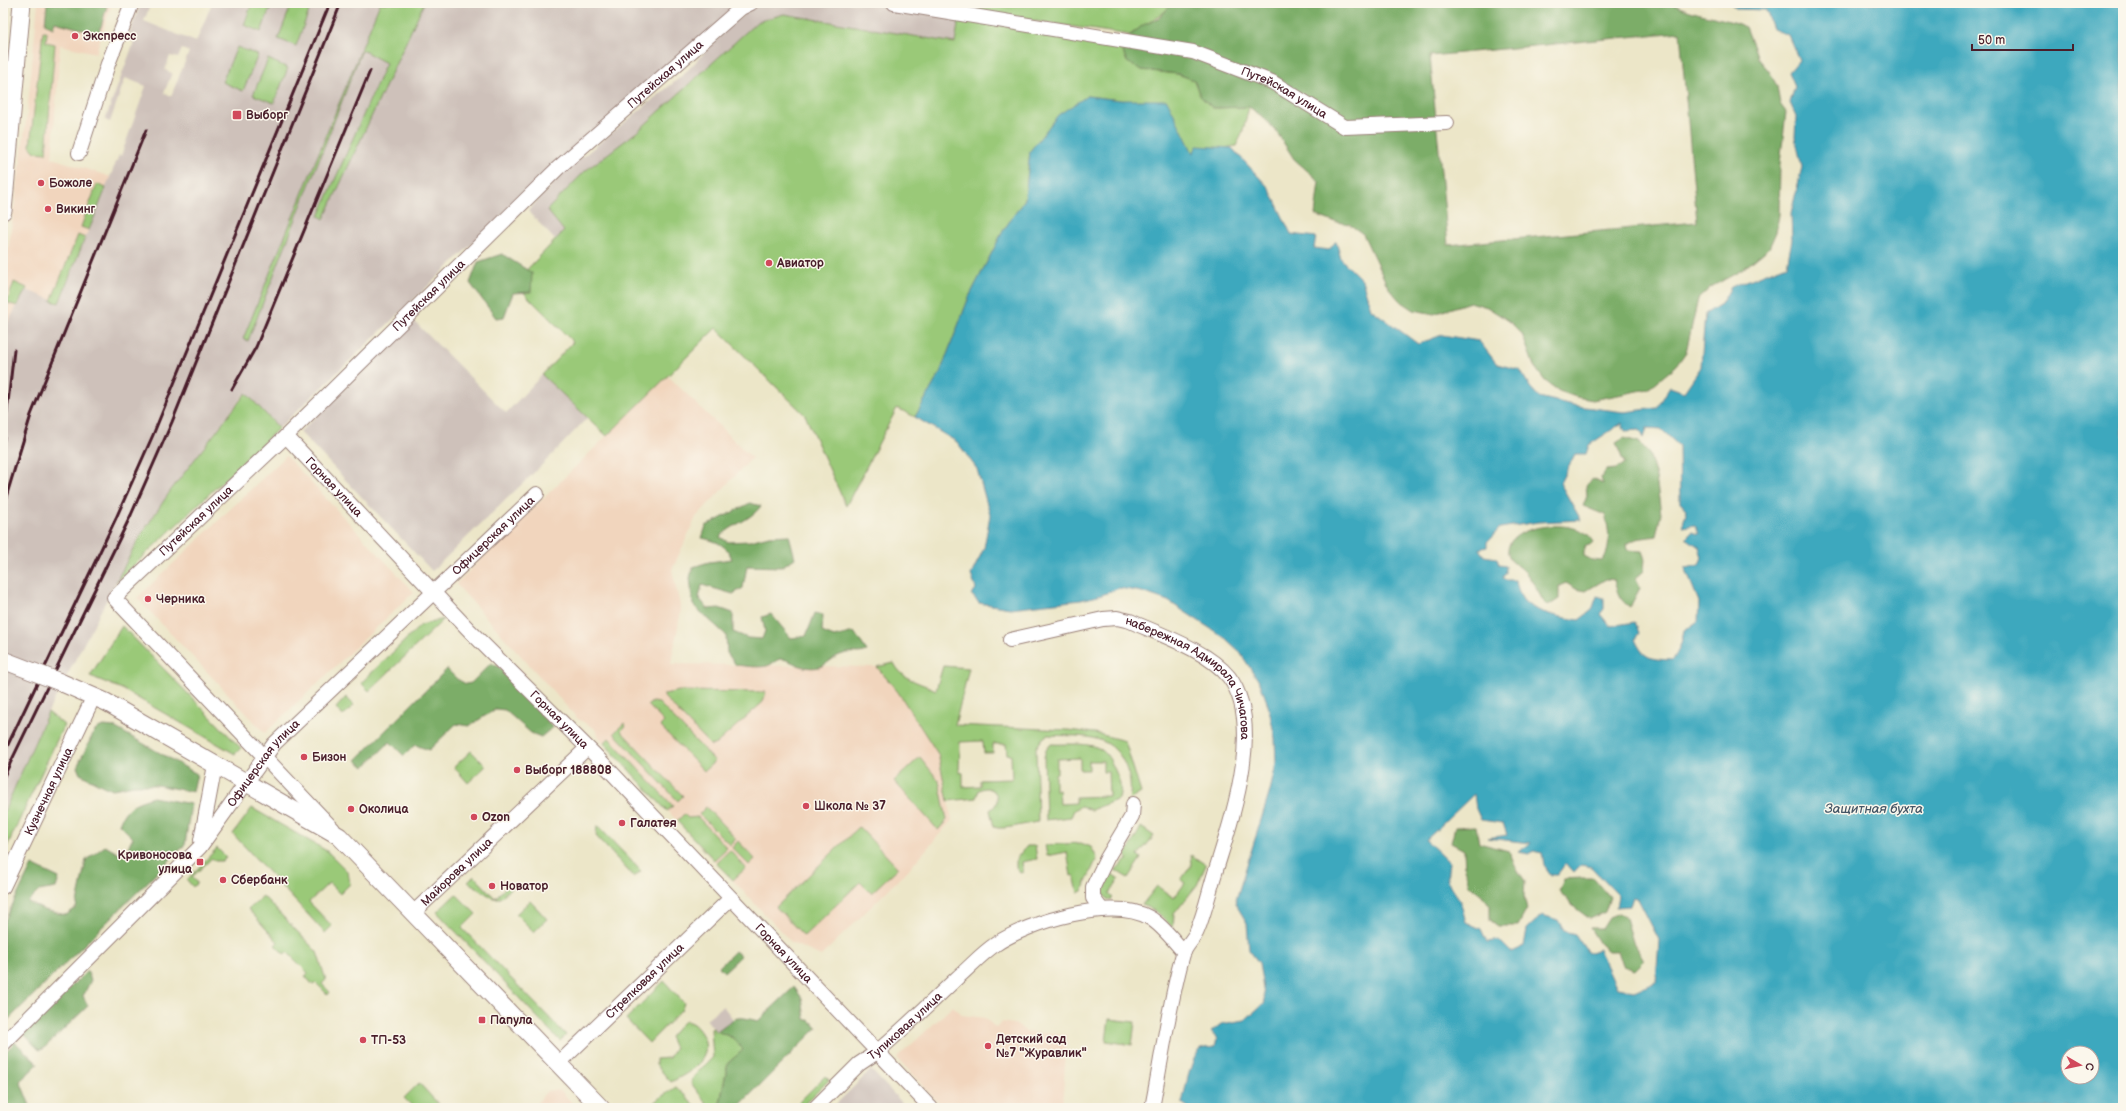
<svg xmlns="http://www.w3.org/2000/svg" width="2126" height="1111" viewBox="0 0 2126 1111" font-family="'Balsamiq Sans',sans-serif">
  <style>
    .built { fill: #f1d5bd }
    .industrial { fill: #cec1ba; fill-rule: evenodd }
    .green { fill: #9ac978; stroke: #727452; fill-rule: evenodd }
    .forest { fill: #7bad68; stroke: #62664a; fill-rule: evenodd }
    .water { fill: #3ea8be; stroke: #446474; fill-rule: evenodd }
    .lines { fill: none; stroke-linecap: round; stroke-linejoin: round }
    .minor-casing { stroke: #9b827a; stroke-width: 16 }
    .major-casing { stroke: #9b827a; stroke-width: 19 }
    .minor { stroke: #fff; stroke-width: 14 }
    .major { stroke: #fff; stroke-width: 17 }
    .rail { stroke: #4a1f2b; stroke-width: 3 }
    .major-bridge-casing { stroke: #9b827a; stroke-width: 19; stroke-linecap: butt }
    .major-bridge { stroke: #fff; stroke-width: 17 }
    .poi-dot { fill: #d1495b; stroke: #fbf7ec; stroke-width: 1.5 }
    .labels { text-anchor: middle; stroke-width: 3; stroke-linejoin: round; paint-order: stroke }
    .poi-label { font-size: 12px; font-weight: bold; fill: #4a1f2b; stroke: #fbf7ec; text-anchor: start }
    .street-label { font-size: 12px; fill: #4a1f2b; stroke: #fbf7ec }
    .water-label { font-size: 13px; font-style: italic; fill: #455666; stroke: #fbf7ec }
  </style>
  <rect width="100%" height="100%" fill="#fbf7ec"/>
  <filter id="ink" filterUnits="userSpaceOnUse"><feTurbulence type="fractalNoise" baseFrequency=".025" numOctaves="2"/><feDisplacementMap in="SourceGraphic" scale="8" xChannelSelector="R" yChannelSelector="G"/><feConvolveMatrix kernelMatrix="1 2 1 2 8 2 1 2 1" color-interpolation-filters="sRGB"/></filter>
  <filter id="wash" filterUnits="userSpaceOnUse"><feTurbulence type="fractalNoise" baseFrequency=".012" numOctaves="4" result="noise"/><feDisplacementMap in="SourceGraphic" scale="16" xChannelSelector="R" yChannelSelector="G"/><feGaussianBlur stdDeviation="0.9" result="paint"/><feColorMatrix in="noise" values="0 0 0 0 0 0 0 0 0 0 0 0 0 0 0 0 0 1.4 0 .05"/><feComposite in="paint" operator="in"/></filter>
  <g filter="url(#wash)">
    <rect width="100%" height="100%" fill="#ece6c8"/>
    <g class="built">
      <polygon points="38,3 112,3 96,53 60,45 52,158 111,177 106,188 97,184 81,227 89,230 85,238 78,235 51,301 26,290 4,331 3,287 27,115"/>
      <polygon points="668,376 752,458 696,517 672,570 681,610 671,664 877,667 898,692 938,754 952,820 910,868 821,956 792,943 601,740 594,728 578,719 456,584"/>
      <polygon points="286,456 414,592 265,733 137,598"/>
      <polygon points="953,1006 962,1015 985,1018 996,1028 1002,1022 1018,1025 1026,1032 1067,1035 1062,1108 944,1108 897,1058"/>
      <polygon points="552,1090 561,1091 577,1108 533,1108 547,1091"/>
    </g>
    <g class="industrial">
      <path d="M141 3H151L144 21 196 42 212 3H742L556 164 279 428 245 393 171 490 139 538 48 712 3 814V331L26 290 59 302 119 155 121 156 146 86 125 78 110 122 105 120 134 42 127 39ZM182 49 189 52 171 96 164 93 172 73 165 70 170 56 178 58Z"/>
      <polygon points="760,3 874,3 959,18 955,43 784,14 757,22 638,131 585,171 547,210 564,231 555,240 528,211 564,172 683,75 734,22"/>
      <polygon points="414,321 506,413 542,375 587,418 548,459 432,571 300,432"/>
      <polygon points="723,1006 733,1019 716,1032 706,1019"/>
      <polygon points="871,1070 907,1108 832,1108"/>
    </g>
    <g class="green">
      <polygon points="252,3 272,3 261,32 244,25"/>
      <polygon points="292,3 312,3 296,46 278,39"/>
      <polygon points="380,3 424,3 324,219 319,216 386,63 362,50 248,341 243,339"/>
      <path d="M960 3H1173C1160 19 1145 23 1130 35L959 10Z"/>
      <polygon points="784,14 955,43 959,18 1120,44 1142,70 1178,74 1194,80 1200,96 1213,108 1249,107 1242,134 1236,146 1193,153 1120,100 1087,96 1030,151 1025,199 1003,231 969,297 940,373 915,417 897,408 846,506 805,415 716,328 607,436 542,375 573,342 514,283 564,231 547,210 585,171 638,131 757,22"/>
      <polygon points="43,31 47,32 46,42 55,44 46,153 35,152 30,146"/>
      <polygon points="237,47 258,55 243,91 222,82"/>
      <polygon points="268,59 288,68 274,103 253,95"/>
      <polygon points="97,184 106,188 89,230 81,227"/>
      <polygon points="78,235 85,238 59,303 51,301"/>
      <polygon points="14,282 27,288 17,306 7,303"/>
      <polygon points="246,393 279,428 116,582 139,538 171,490"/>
      <polygon points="444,619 369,691 361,683 421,625"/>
      <polygon points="122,626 241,748 235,754 122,689 90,676"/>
      <path d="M894 663C902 680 921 683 936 690L943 666 969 668 955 725 1068 730 1095 733 1125 741 1141 793 1129 800C1132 787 1130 778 1125 765 1111 731 1078 737 1047 735L1042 739 1036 748 1038 822C1028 823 1001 831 994 827L990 810C1005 801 994 782 979 790L976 798 948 801 938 754 898 692 877 667ZM983 741 984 753H993V744H1006L1007 754 1011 755 1012 779 980 780V786L963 787V773L959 772 960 742Z"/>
      <polygon points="679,691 766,692 763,702 716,744 711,746 664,697 664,694"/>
      <polygon points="346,697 354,705 343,716 336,708"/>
      <polygon points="652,702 659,703 715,761 704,771 660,726 664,722 648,705"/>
      <polygon points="48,712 64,725 3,855 3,814"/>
      <polygon points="624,723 626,726 621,731 683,796 678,801 614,733"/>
      <polygon points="609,738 673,806 667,811 604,743"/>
      <path d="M1051 744C1066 745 1092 741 1103 751 1109 756 1112 764 1115 770 1120 781 1122 788 1119 799L1091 810 1081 806 1074 810 1071 817 1046 820 1044 757 1046 750ZM1080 758V770H1089V761H1103V772H1108L1109 796 1076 797V803L1060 804 1059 790H1055V774L1057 773V759Z"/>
      <polygon points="471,751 486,766 468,783 454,767"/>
      <polygon points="920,757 939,781 947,820 938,830 894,781"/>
      <polygon points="706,807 736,839 730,845 699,814"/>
      <polygon points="252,808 327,851 348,872 350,884 340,894 329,883 309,902 332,926 325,933 233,834"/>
      <polygon points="684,814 688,818 698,817 727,848 714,860 677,821"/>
      <polygon points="597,825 641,871 634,877 596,836"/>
      <polygon points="859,827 898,868 871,893 860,882 804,936 776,907"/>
      <polygon points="1141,827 1154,836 1138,855 1141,858 1128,878 1115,870 1128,859 1126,855"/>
      <polygon points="738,841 755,859 749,865 732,848"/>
      <polygon points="1081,843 1091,847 1097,858 1082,891 1078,893 1074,875 1071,876 1067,852 1047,856 1045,845"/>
      <polygon points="1027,846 1035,846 1037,859 1022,862 1023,872 1020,873 1016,868 1016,859"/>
      <polygon points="217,848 226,857 222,861 215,861 212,858 192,877 197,883 193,887 187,880"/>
      <polygon points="730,850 746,868 733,880 716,863"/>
      <polygon points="1191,855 1206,865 1197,885 1174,914 1173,928 1157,912 1142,905 1157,886 1174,898 1185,883 1181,880 1192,864"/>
      <polygon points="1112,874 1119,879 1109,894 1113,898 1111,900 1107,899 1102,893 1103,887"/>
      <polygon points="474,876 495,898 509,884 512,887 500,898 493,898 468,882"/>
      <polygon points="456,894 476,914 462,928 566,1035 560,1041 437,912"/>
      <polygon points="263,896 317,952 326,980 322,984 330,992 328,995 316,983 313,985 305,976 308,973 287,952 284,954 275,945 278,942 248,909"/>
      <polygon points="530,901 547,919 534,932 516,914"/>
      <polygon points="664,981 684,1003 682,1009 649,1043 626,1019"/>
      <polygon points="1109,1019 1135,1022 1132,1045 1106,1041"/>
      <path d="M684 1021C693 1022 696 1026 701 1033 716 1058 691 1072 671 1082L656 1065V1059L669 1058 675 1048 670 1037Z"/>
      <path d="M713 1028 716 1032 717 1031 733 1038 744 1050 728 1063 719 1108H710L691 1083C693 1074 706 1065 713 1057L711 1029Z"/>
      <polygon points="825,1076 829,1080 801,1108 793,1108"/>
      <polygon points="419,1083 442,1108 414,1108 404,1098"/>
      <polygon points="676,1087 698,1108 648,1108 658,1099"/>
    </g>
    <g class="forest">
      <polygon points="47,3 92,3 107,6 99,34 55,22 53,28 45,24"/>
      <path d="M1173 3H1671C1694 16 1722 16 1746 27L1758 58 1769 71 1777 86 1780 104 1786 112 1780 164 1779 215 1776 232 1769 248 1742 270 1711 287 1698 299 1686 352 1676 366 1648 389 1593 400 1576 397 1559 391 1545 381 1534 366 1522 334 1509 321 1487 307 1470 302 1434 314 1414 310 1399 300 1388 287 1363 234 1349 224 1331 221 1315 215 1319 181 1294 159 1276 131 1263 117 1249 107 1213 108 1200 96 1194 80 1178 74 1142 70 1127 62 1120 44 1143 25 1158 19ZM1680 32 1697 222 1448 245 1430 56Z"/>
      <polygon points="502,254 532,273 531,292 513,293 504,317 496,318 470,283 478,262"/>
      <path d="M1624 438 1639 442 1649 453 1656 477 1661 514 1656 536 1636 539 1627 544 1628 550 1642 551 1645 559 1644 571 1636 578 1640 588 1630 607C1619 600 1617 592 1614 580L1606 579 1586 591 1576 589 1566 583 1559 586V599L1548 606 1544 602C1537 591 1531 577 1522 569 1517 564 1509 562 1508 554 1503 523 1584 515 1594 543L1584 547V556L1592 560 1602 561C1612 549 1609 529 1605 515L1583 506 1587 496 1586 485 1593 479 1603 484 1601 478 1606 470 1616 469 1624 463 1616 443Z"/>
      <path d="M750 503 761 506C750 521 732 524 720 537L728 542 750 541 769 536 789 535 795 558 781 567 747 566 743 588 733 594 702 585 699 598 708 609 719 608 733 613V632L748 638 762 639 765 631 762 617 771 614 791 638 806 636 815 613 823 615 822 632 834 637 854 632 867 651C858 655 851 651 843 654 826 659 827 671 804 667 795 665 789 659 780 659 775 660 772 665 767 666 758 668 745 666 736 665L727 653 726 635 693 605 690 578 693 567 709 562 732 559C727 545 716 541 702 538L706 526Z"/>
      <polygon points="491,663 499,667 553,727 541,737 531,733 505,710 496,709 469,726 456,724 429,750 415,745 404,756 390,742 364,767 356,760 447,669 457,679 466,684 471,683"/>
      <polygon points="104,726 114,727 197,774 193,792 157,785 134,785 113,789 105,787 80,774 77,767 94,732 98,728"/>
      <path d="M153 797 191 804 185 845 3 1025V924L32 865 59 878 56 888 39 891 28 902 44 910 66 915 76 908 86 860 105 846 123 856 133 838 119 824C126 805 135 803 153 797Z"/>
      <polygon points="1476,826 1479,843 1509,851 1515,866 1525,881 1524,896 1527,909 1518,926 1498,926 1490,920 1490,905 1481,894 1469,885 1465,870 1464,850 1451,843 1455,827"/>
      <polygon points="1581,878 1594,878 1610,897 1605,912 1590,919 1574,907 1559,891 1564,879"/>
      <polygon points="1619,913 1626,918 1633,942 1644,961 1635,970 1623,966 1618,951 1608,951 1600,944 1590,928 1602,928 1609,917"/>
      <polygon points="735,951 741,956 724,972 719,967"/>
      <polygon points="87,971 91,980 83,996 88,1006 43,1049 39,1050 24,1034"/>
      <path d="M794 987 802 998 805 1019 811 1021 817 1028 737 1108H719L728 1063 743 1050 733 1038 717 1031C736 1017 735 1015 758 1021Z"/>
      <polygon points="15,1042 38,1064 20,1081 31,1108 3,1108 4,1053"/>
    </g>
    <path class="water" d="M1730 3H2123V1108H1189L1182 1103C1185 1092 1191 1053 1202 1049 1206 1047 1211 1048 1215 1047L1217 1039 1211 1032 1221 1024 1245 1020 1265 1002 1259 963 1249 950 1247 923 1235 903 1270 791 1276 764 1275 738 1268 705 1260 683 1239 651 1225 638 1168 601 1142 592 1119 588 1102 595 1081 600 1010 608 979 603 971 594 976 589 971 575 984 548 990 515 977 469 957 442 915 417 940 373 969 297 1003 231 1025 199 1030 151 1058 115 1087 96 1120 100H1167L1193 153 1197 146 1232 148 1269 188 1291 234 1316 237 1314 248 1329 250 1336 241 1341 259 1362 280 1371 309 1418 344 1442 335 1479 341 1497 364 1520 370 1530 387 1539 397 1577 406 1624 412 1657 408 1670 387 1684 392 1701 367 1705 314 1721 304 1731 287 1787 265 1792 240 1791 213 1802 167 1795 137 1796 116 1790 103 1795 86 1789 72 1799 60 1788 35 1773 29 1766 10 1737 9ZM1622 423 1625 431 1640 430 1644 438 1647 428 1661 429 1679 446 1680 503 1687 509 1682 527 1695 525 1699 534 1692 532 1686 538 1699 547 1702 557 1699 565 1685 568 1699 602 1698 621 1684 631 1681 644 1673 660C1651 659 1644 660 1635 639L1639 633 1635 622 1610 626 1600 614 1604 609V598L1597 596 1592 610 1579 620C1565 618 1536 613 1525 602 1519 596 1518 587 1515 580H1505L1503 577 1506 573V566L1499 565 1497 558 1484 556 1479 549 1487 547V542L1500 528 1538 522 1581 520 1560 483 1575 454H1586L1589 445ZM1474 794 1476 809 1481 820 1503 823 1507 835 1487 838 1531 843 1518 852 1530 854 1533 851 1542 853 1544 865 1551 875H1557L1566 863 1574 872 1581 865 1591 867 1618 895 1616 907 1630 906 1633 897 1638 899 1659 940 1656 982 1635 991 1617 988 1599 949 1588 953 1575 934 1564 931 1558 920 1542 915 1527 929 1524 946 1511 952 1499 940 1487 942 1481 929 1466 922 1460 900 1447 881 1449 862 1426 840ZM2068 1053H2092V1077H2068Z"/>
  </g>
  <g filter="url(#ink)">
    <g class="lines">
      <defs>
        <g id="minor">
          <path id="s1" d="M894 3 1193 52 1272 82 1345 127 1447 123"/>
          <polyline points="79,153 108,64 132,3"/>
          <path id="s2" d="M286 436 470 631 595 755 931 1108"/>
          <path id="s3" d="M1010 640 1103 619 1117 618 1130 621C1161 635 1207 650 1229 677 1265 725 1231 821 1215 873 1209 892 1205 912 1197 931 1194 939 1186 945 1183 954 1169 1004 1162 1057 1152 1108"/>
          <path id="s4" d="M333 829 114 598 286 436 558 168 741 8 751 3"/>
          <polyline points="201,840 215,765"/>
          <path id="s5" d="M3 887 94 696"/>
          <polyline points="1102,910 1093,898 1093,887 1107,858 1132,816 1133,804"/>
          <path id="s6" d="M413 913 587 748"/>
          <path id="s7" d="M3 1044 200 847 274 744 537 494"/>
          <path id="s8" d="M558 1064 731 898"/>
          <path id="s9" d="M815 1108 859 1064 877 1052C904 1028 931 1003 957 978 970 967 982 953 996 944 1029 922 1113 896 1150 918 1163 926 1173 940 1184 952"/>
        </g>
        <g id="major">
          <polyline points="3,211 22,3"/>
          <polyline points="60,682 106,702 339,836 601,1108"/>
        </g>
      </defs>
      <use href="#minor" class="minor-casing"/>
      <use href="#major" class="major-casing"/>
      <use href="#minor" class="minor"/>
      <use href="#major" class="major"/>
      <g class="rail">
        <polyline points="232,389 256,347 370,71"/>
        <polyline points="3,446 14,350"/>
        <polyline points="3,507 31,415 146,130"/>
        <polyline points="3,755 116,518 153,435 330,3"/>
        <polyline points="3,778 131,515 172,422 341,3"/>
      </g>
      <defs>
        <polyline id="major-bridge" points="3,660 60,682"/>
      </defs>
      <use href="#major-bridge" class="major-bridge-casing"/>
      <use href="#major-bridge" class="major-bridge"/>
    </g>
  </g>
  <g class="poi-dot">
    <circle cx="75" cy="36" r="4"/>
    <rect x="232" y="110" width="10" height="10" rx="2"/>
    <circle cx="41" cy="183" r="4"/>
    <circle cx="48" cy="209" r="4"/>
    <circle cx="769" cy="263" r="4"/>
    <circle cx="148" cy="599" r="4"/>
    <circle cx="304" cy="757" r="4"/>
    <circle cx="517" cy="770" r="4"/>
    <circle cx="806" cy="806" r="4"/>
    <circle cx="351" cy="809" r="4"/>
    <circle cx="474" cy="817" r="4"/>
    <circle cx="622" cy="823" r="4"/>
    <rect x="196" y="858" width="8" height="8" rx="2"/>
    <circle cx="223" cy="880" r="4"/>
    <circle cx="492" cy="886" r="4"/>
    <rect x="478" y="1016" width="8" height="8" rx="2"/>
    <circle cx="363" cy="1040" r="4"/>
    <circle cx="988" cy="1046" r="4"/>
  </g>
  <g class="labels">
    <g class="poi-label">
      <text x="83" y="40">Экспресс</text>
      <text x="246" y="119">Выборг</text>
      <text x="49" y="187">Божоле</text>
      <text x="56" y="213">Викинг</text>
      <text x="777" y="267">Авиатор</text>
      <text x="156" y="603">Черника</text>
      <text x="312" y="761">Бизон</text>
      <text x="525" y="774">Выборг 188808</text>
      <text x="814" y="810">Школа № 37</text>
      <text x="359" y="813">Околица</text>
      <text x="482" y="821">Ozon</text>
      <text x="630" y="827">Галатея</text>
      <text x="192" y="859" text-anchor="end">Кривоносова<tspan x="192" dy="14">улица</tspan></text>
      <text x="231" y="884">Сбербанк</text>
      <text x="500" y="890">Новатор</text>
      <text x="490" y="1024">Папула</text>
      <text x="996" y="1043">Детский сад<tspan x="996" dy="14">№7 "Журавлик"</tspan></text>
      <text x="371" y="1044">ТП-53</text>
    </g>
    <g class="street-label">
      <text dy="4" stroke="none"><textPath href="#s4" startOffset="1079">Путейская улица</textPath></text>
      <text dy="4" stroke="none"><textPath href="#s1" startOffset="403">Путейская улица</textPath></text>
      <text dy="4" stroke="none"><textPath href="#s4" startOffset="755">Путейская улица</textPath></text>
      <text dy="4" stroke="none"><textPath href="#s2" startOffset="70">Горная улица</textPath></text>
      <text dy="4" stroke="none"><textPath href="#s4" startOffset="431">Путейская улица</textPath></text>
      <text dy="4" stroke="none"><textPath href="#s7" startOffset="708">Офицерская улица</textPath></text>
      <text dy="4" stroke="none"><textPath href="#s3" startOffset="211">набережная Адмирала Чичагова</textPath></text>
      <text dy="4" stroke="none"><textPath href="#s2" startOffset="394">Горная улица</textPath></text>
      <text dy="4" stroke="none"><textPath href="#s7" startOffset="384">Офицерская улица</textPath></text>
      <text dy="4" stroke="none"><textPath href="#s5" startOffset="106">Кузнечная улица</textPath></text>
      <text dy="4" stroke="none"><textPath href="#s6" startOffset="60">Майорова улица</textPath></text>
      <text dy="4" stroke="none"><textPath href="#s2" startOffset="718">Горная улица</textPath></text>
      <text dy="4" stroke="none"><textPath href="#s8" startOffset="120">Стрелковая улица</textPath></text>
      <text dy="4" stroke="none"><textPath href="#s9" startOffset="122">Тупиковая улица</textPath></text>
    </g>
    <g class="water-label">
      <text x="1874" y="813">Защитная бухта</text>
    </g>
  </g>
  <rect width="2126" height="1111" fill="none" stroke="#fbf7ec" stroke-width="16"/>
  <g transform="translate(2080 1065) rotate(99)"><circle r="19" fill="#fbf7ec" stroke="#b4a19f"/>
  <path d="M0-3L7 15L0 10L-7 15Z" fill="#d1495b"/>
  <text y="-6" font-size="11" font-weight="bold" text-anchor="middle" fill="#4a1f2b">С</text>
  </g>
  <path d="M1972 44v6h101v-6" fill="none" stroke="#4a1f2b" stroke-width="2"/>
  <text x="1978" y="44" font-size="12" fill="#4a1f2b" stroke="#fbf7ec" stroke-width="3" paint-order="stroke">50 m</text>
</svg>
